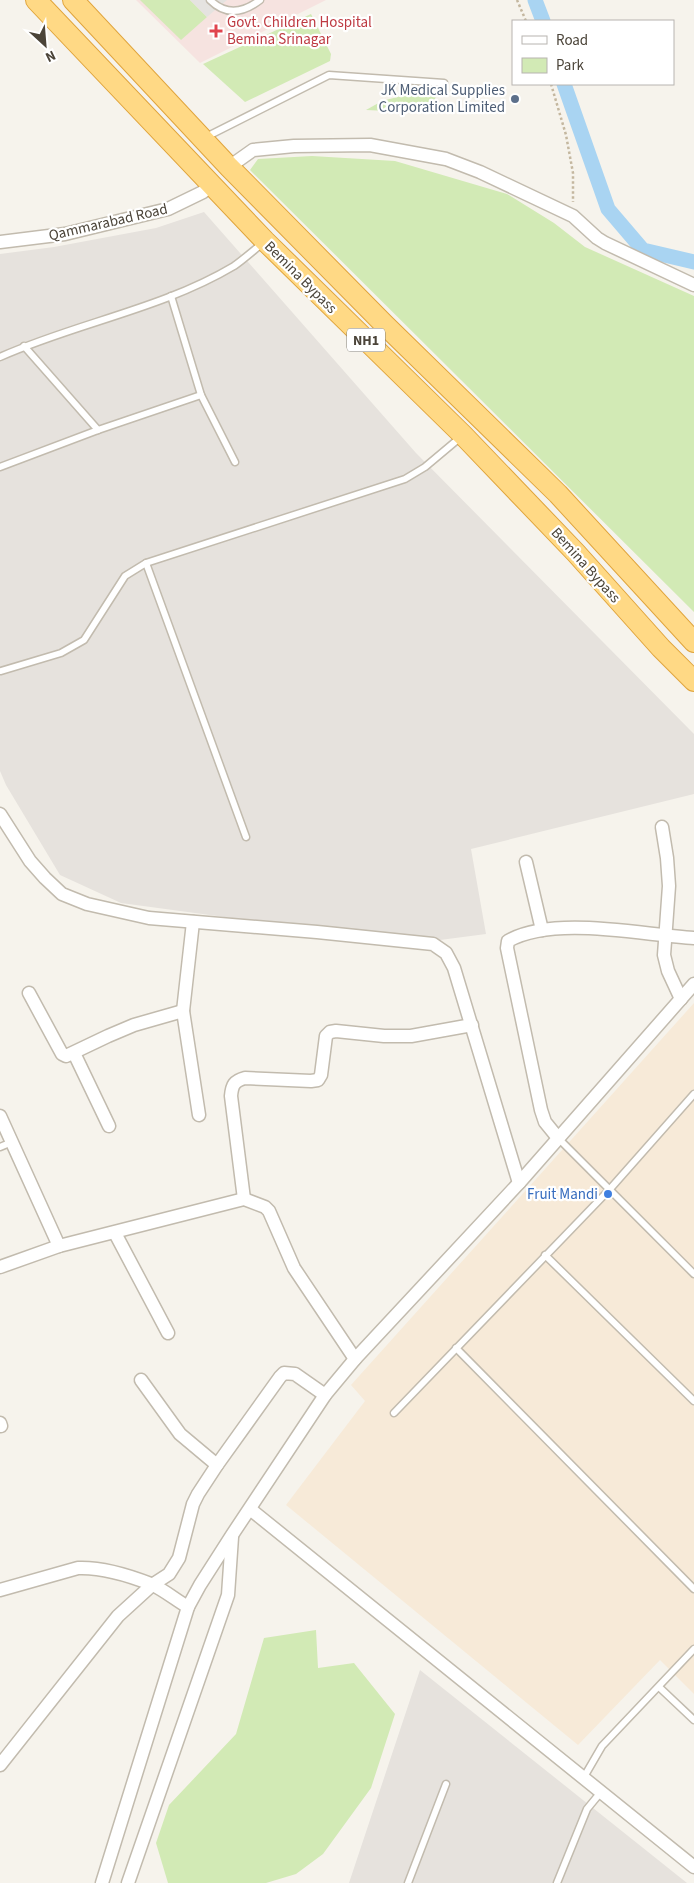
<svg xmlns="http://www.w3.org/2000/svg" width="694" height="1883" viewBox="0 0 694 1883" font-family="'Source Sans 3',sans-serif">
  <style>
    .commercial { fill: #f7ead8 }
    .industrial { fill: #e6e2dd }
    .medical { fill: #f6e3e0 }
    .green { fill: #d2eab5 }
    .parking { fill: #e5e3e0 }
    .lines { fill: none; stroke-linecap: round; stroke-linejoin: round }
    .canal { stroke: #a9d4f2; stroke-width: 15 }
    .service-casing { stroke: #c2bbae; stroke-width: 9 }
    .minor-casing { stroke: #c2bbae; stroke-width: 15 }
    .trunk-casing { stroke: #e0a43c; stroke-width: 22 }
    .path { stroke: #c4b79f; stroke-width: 2.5; stroke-dasharray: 2.5 2.5; stroke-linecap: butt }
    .service { stroke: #fff; stroke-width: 6 }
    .minor { stroke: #fff; stroke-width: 12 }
    .trunk { stroke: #ffd985; stroke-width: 20 }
    .health-dot { fill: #e0444e; stroke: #fff; stroke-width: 2 }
    .service-dot { fill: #5c6f8a; stroke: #fff; stroke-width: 2 }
    .shop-dot { fill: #3f7fe0; stroke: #fff; stroke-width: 2 }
    .labels { text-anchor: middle; stroke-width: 4.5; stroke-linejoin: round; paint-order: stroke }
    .shield { fill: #fff; stroke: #817c74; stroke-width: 1 }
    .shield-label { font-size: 14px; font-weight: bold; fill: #4b4439 }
    .health-label { font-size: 15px; fill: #be3a42; stroke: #fff; text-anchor: start }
    .service-label { font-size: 15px; fill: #4e5e75; stroke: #fff; text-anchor: end }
    .street-label { font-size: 15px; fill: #4b4439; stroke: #fff }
    .shop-label { font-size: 15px; fill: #366cbe; stroke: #fff; text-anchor: end }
  </style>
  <rect width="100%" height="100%" fill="#f6f3ec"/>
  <polygon class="commercial" points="694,1003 694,1694 660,1660 578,1745 286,1505 365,1401 351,1385"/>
  <g class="industrial">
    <polygon points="204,212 416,453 694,734 694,794 471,849 486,934 417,943 121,903 60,875 6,785 0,771 0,254 54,247 156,228"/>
    <polygon points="420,1670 687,1883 349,1883"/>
  </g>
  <polygon class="medical" points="136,0 326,0 200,63"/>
  <g class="green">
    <polygon points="140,0 190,0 207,17 181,40"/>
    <polygon points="311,14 331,54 330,61 245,102 203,64"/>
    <polygon points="432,88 436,95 432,113 366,110 382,101"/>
    <polygon points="312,156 395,161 507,194 554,223 585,247 694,296 694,612 250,170 258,159"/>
    <polygon points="316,1630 318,1668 354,1663 395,1714 371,1788 323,1854 296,1874 266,1883 168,1883 156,1843 169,1805 236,1734 264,1638"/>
  </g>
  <polygon class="parking" points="190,0 227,0 207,17"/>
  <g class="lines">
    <g class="canal">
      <polyline points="535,0 543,21"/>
      <polyline points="564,84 608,209 643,250 694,262"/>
    </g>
    <defs>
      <g id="service">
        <path d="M210 0C226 16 243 13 260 0"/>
        <polyline points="206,137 329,75 444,83"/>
        <polyline points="171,296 201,395 235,462"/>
        <polyline points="24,346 98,430"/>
        <path d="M0 357C76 323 162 309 234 266 244 259 254 250 264 242"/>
        <polyline points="0,467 98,430 201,395"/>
        <polyline points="146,563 246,837"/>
        <polyline points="1,671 61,653 84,640 125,576 146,563 405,479 425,467 462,436"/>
        <polyline points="558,1138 694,1274"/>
        <polyline points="0,1147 12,1142"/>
        <polyline points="545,1255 694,1401"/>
        <polyline points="456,1348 694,1589"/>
        <polyline points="394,1413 610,1189 694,1094"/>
        <polyline points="659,1687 694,1720"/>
        <polyline points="584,1777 602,1746 694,1649"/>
        <polyline points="408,1883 446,1784"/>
        <polyline points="557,1883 587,1809 601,1792"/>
      </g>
      <g id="minor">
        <polyline points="229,167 253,150 294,146 370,145 446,159 480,172 573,216 597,238 605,243 694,285"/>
        <polyline points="0,242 65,234 168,209 203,192 210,184"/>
        <polyline points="0,814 30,861 45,878 62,894 87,904 149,918 317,932 433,944 446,953 454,968 519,1183"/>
        <polyline points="662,827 667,858 669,886 664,955 668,971 681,999"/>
        <polyline points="526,862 542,930"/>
        <polyline points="193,922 183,1011 199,1115"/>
        <polyline points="29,993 62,1054 66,1056 108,1036 134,1025 183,1011"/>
        <polyline points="74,1053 109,1126"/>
        <polyline points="0,1116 59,1246"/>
        <path d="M558 1138 545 1122 541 1110 507 948 508 941C555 915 641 935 694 938"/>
        <path d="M244 1199 231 1096C232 1085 234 1081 245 1078L311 1081 318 1080 321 1075 326 1036 330 1032 336 1031 384 1036H411L472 1025"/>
        <polyline points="115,1233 168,1333"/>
        <polyline points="0,1267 59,1246 244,1199 265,1207 269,1211 294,1268 355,1359"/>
        <polyline points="141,1380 180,1434 217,1465"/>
        <polyline points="0,1423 1,1426"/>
        <polyline points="250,1509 694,1867"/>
        <path d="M0 1590 78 1568C102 1567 128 1575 151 1584 164 1590 176 1600 188 1607"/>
        <polyline points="0,1765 118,1616 152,1585 169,1574 179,1558 193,1504 198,1494 217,1465 280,1377 284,1373 295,1374 325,1395"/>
        <polyline points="102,1883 188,1607 200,1585 232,1535 325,1395 355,1359 519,1183 694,984"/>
        <polyline points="128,1883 228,1595 232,1537"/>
      </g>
      <g id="trunk">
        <polyline points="36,0 265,241 463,435 576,553 661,648 694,681"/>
        <polyline points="73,0 229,167 384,324 558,494 694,642"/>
      </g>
    </defs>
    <use href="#service" class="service-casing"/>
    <use href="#minor" class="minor-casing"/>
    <use href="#trunk" class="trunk-casing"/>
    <g class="path">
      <polyline points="517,0 526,21"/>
      <polyline points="551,84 566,135 573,173 573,202"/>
    </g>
    <use href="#service" class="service"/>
    <use href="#minor" class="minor"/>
    <use href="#trunk" class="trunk"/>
  </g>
  <path class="health-dot" d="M213.5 23.5h5v5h5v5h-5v5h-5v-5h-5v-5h5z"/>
  <circle class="service-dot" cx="515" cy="99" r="5"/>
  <circle class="shop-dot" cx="608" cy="1194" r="5"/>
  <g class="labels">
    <rect class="shield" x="347" y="328.5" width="38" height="23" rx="4"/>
    <g class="shield-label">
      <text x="366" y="345">NH1</text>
    </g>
    <g class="health-label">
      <text x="227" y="27">Govt. Children Hospital<tspan x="227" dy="17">Bemina Srinagar</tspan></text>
    </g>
    <g class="service-label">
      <text x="505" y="95">JK Medical Supplies<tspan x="505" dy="17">Corporation Limited</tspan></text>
    </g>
    <g class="street-label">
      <text transform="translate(108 222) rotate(-13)" y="5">Qammarabad Road</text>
      <text transform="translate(301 277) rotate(45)" y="5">Bemina Bypass</text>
      <text transform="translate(586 565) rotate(48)" y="5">Bemina Bypass</text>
    </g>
    <g class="shop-label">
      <text x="598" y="1199">Fruit Mandi</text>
    </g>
  </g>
  <rect x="512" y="20" width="162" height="65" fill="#ffffff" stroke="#b7b4b0"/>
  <rect x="522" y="36" width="25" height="8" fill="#ffffff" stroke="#b7b4b0"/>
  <text x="556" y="45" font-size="15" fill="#4b4439">Road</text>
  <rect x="522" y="58" width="25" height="15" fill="#d2eab5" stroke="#b7b4b0"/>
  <text x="556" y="70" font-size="15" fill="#4b4439">Park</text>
  <g transform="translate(45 45) rotate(154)" stroke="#ffffff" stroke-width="4" paint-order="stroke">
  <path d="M0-4L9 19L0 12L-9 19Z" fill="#4b4439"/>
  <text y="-8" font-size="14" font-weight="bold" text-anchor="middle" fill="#4b4439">N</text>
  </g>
</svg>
